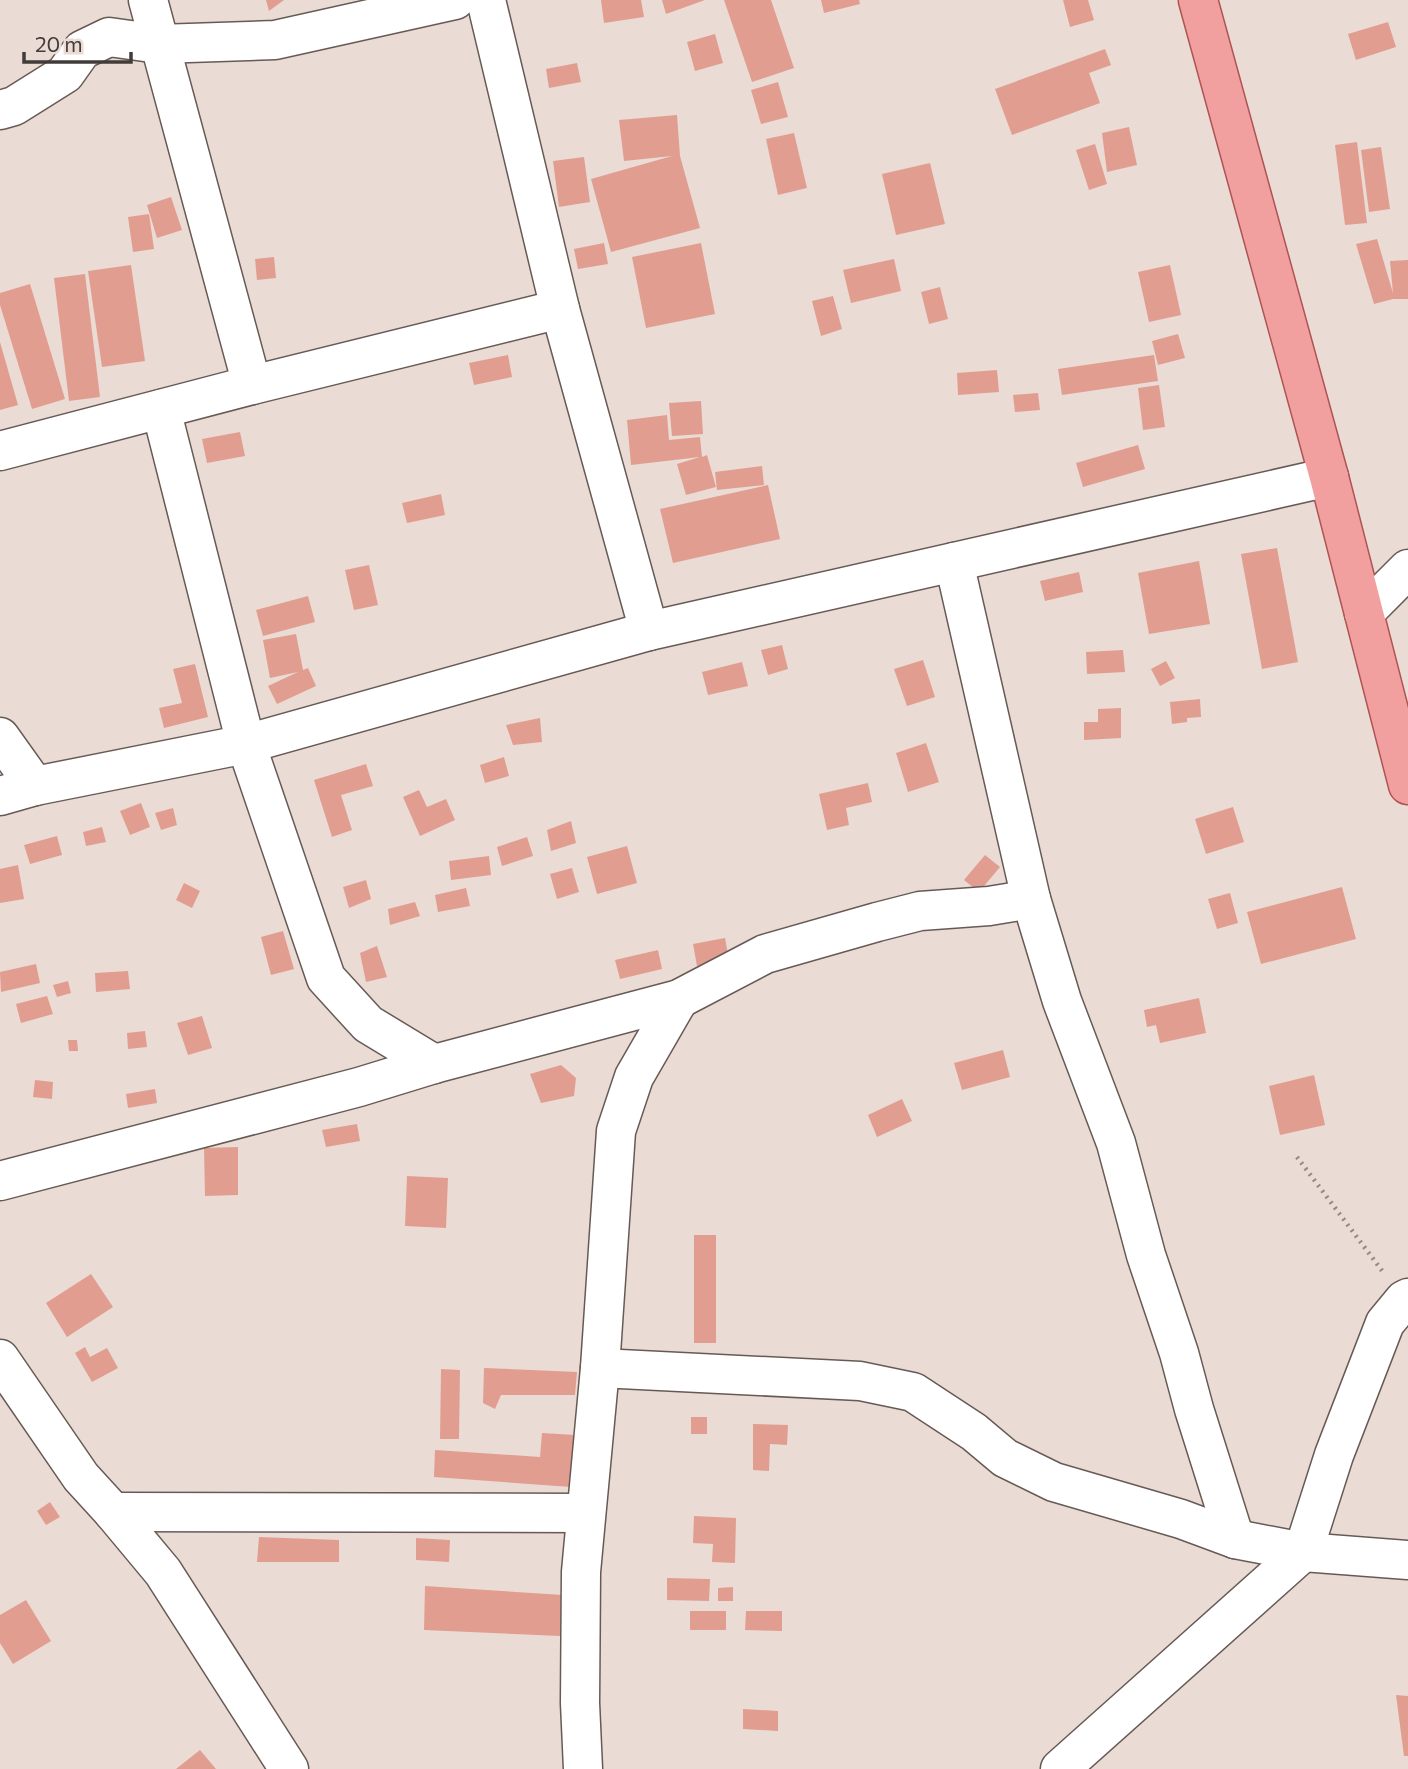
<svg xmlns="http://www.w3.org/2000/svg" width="1408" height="1769" viewBox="0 0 1408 1769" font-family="Commissioner,sans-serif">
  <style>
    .building { fill: #e19e90 }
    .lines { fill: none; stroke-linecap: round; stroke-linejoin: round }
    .street-casing { stroke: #675a55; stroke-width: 41 }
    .primary-casing { stroke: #ae5452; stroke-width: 41 }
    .path { stroke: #928984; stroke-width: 4.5; stroke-dasharray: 2 5; stroke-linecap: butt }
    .street { stroke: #fff; stroke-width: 38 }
    .primary { stroke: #f1a09f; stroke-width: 38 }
  </style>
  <rect width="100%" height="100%" fill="#eadbd5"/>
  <g class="building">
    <polygon points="266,0 284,0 269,11"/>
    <polygon points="601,0 641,0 644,17 604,23"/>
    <polygon points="662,0 705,0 666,14"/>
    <polygon points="724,0 771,0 794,68 752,82"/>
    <polygon points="821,0 859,0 860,4 824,13"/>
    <polygon points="1063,0 1088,0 1094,20 1070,27"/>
    <polygon points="1388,22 1396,47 1356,60 1348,34"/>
    <polygon points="715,34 723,63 695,71 687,42"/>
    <polygon points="1105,49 1111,65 1089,73 1100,103 1012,135 995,89"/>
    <polygon points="577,63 581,82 549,88 546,69"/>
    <polygon points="778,82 788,117 761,124 751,90"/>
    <polygon points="677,115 680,156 700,228 611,252 591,179 672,156 624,161 619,120"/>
    <polygon points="1129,127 1137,165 1107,172 1102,133"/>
    <polygon points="794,133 807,188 778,195 766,139"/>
    <polygon points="1357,142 1367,223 1345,225 1335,145"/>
    <polygon points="1095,144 1107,184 1089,190 1076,150"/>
    <polygon points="1381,147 1390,209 1369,212 1361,150"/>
    <polygon points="584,157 590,202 559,207 553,161"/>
    <polygon points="930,163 945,224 896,235 882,174"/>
    <polygon points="171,197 182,230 157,238 147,205"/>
    <polygon points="149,214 154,249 133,252 128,217"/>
    <polygon points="1377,239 1393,293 1390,261 1408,260 1408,299 1393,299 1374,304 1356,244"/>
    <polygon points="604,243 608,264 578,269 574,249"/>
    <polygon points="701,243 715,314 646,328 632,257"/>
    <polygon points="274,257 276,278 257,280 255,259"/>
    <polygon points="894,259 901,291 851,303 843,270"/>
    <polygon points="131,265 145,361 102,367 88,271"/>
    <polygon points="1170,265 1181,315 1149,322 1138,272"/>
    <polygon points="85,274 100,397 69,401 54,278"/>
    <polygon points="30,284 65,399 32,409 0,305 0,293"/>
    <polygon points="940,287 948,319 929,324 921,292"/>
    <polygon points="833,296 842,329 821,336 812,301"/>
    <polygon points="1178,334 1185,358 1158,365 1152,341"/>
    <polygon points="0,342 18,405 0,410"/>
    <polygon points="508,355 512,377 474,385 469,363"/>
    <polygon points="1154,355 1158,381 1062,395 1058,369"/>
    <polygon points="997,370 999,392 958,395 957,373"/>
    <polygon points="1159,385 1165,427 1143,430 1138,388"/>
    <polygon points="1038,393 1040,410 1015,412 1013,395"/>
    <polygon points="701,401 703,434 672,436 669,403"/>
    <polygon points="667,415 669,440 700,437 702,457 707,455 716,487 686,495 677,464 700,457 631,465 627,420"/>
    <polygon points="240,432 245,456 207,463 202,439"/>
    <polygon points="1138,445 1145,469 1083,487 1076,463"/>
    <polygon points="762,466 764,485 717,490 715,472"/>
    <polygon points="768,485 780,539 673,563 660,509"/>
    <polygon points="441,494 445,515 407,523 402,503"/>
    <polygon points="1277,548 1298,662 1262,669 1241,554"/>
    <polygon points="1199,561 1210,624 1149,634 1138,573"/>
    <polygon points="369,565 378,605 354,610 345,570"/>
    <polygon points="1079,572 1083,592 1045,601 1040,581"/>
    <polygon points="308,596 315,622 263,636 256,610"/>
    <polygon points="296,634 303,670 308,668 316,686 277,704 268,686 298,672 270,678 263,640"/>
    <polygon points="782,645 788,669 768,675 761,650"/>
    <polygon points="1123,650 1125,672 1087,674 1086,652"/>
    <polygon points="923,660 935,697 907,706 894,669"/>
    <polygon points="1166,661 1175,678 1160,686 1151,669"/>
    <polygon points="742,662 748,686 708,695 702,672"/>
    <polygon points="195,664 208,717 164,728 159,708 182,703 173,669"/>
    <polygon points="1200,699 1201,717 1187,718 1187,722 1172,724 1170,702"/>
    <polygon points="1121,708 1121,738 1084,740 1084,722 1098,722 1098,709"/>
    <polygon points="540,718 542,742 513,745 506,725"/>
    <polygon points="926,743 939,782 908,792 896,753"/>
    <polygon points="504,757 509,776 485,783 480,765"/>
    <polygon points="366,764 373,786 341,795 352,830 332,837 314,780"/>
    <polygon points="868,783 872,802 846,808 849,825 827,830 819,794"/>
    <polygon points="419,790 427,807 446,799 455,820 420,836 403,797"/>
    <polygon points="141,803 150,827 130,835 120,811"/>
    <polygon points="1233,807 1244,842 1206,854 1195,819"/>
    <polygon points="173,808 177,825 161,830 155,813"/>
    <polygon points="571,821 576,843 551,851 547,830"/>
    <polygon points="102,827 106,842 86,846 83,832"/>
    <polygon points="57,836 62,855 30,864 24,845"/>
    <polygon points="527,837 533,856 502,866 497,847"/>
    <polygon points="627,846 637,883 597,894 587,857"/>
    <polygon points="985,855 1000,867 979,892 964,880"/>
    <polygon points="489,856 491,875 451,880 449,861"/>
    <polygon points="18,865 24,899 0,903 0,869"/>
    <polygon points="572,868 579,892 557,899 550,874"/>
    <polygon points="366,880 371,899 349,908 343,887"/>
    <polygon points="184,883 200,891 192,908 176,900"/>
    <polygon points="1342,887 1356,939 1261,964 1247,912"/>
    <polygon points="466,888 470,906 438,912 435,895"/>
    <polygon points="1230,893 1238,923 1217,929 1208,899"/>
    <polygon points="415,902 420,916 390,925 388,909"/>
    <polygon points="283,931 294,969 271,975 261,937"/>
    <polygon points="725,938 729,960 697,966 693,944"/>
    <polygon points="377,946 387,977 366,982 360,953"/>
    <polygon points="658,950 662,969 620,979 615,960"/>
    <polygon points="36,964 40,983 1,992 0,972"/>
    <polygon points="128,971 130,989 96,992 95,973"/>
    <polygon points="68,981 71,993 57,997 53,985"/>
    <polygon points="47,996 53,1014 21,1023 16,1004"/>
    <polygon points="1199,998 1206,1033 1160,1043 1156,1025 1147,1027 1144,1010"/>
    <polygon points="202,1016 212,1048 188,1055 177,1023"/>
    <polygon points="145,1031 147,1047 128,1049 127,1033"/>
    <polygon points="68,1040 77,1040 78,1051 69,1051"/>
    <polygon points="1003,1050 1010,1077 962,1090 954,1063"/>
    <polygon points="561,1065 576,1078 574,1096 541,1103 530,1074"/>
    <polygon points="1314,1075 1325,1125 1280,1135 1269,1086"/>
    <polygon points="35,1080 53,1082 52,1099 33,1097"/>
    <polygon points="155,1089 157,1103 128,1108 126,1094"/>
    <polygon points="902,1099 912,1121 877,1137 868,1115"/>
    <polygon points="357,1124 360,1141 326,1147 322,1130"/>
    <polygon points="238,1147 238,1195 205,1196 204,1148"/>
    <polygon points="407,1176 448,1178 446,1228 405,1226"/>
    <rect x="694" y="1235" width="22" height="108"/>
    <polygon points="91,1274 113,1307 67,1337 46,1303"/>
    <polygon points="85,1347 90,1357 107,1348 118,1368 92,1382 75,1353"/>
    <polygon points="484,1368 577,1372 575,1395 501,1395 495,1409 483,1403"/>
    <polygon points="441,1369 460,1370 459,1439 440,1439"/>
    <rect x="691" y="1417" width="16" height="17"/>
    <polygon points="753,1424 788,1425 787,1445 770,1444 769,1471 753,1470"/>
    <polygon points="542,1433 575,1435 571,1487 434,1477 435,1450 540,1457"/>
    <polygon points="50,1502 60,1517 46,1525 37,1511"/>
    <polygon points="694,1516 736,1518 735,1563 712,1562 713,1544 693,1543"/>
    <polygon points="259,1537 339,1540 339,1562 257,1562"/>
    <polygon points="416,1538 450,1540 449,1562 416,1560"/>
    <polygon points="667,1578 710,1579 709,1601 667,1600"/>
    <polygon points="425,1586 563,1595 560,1636 424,1630"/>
    <polygon points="733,1587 733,1601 718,1601 718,1588"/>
    <polygon points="26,1600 51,1641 13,1664 0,1643 0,1615"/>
    <rect x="690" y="1611" width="36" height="19"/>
    <polygon points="746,1611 782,1611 782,1631 745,1630"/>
    <polygon points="1396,1695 1408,1696 1408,1756 1404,1756"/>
    <polygon points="743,1709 778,1711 778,1731 743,1729"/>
    <polygon points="200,1750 216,1769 176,1769"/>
  </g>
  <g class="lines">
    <defs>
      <g id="street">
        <polyline points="148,0 252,385"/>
        <polyline points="486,0 560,309 649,631 1329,477"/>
        <polyline points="0,110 14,106 65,74 82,50 109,37 159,44 275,40 455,0"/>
        <polyline points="161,409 246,744 326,978 368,1024 434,1064"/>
        <polyline points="0,451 252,385 560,309"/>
        <polyline points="954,562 1031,899"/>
        <polyline points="1364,613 1408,569"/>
        <polyline points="0,737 35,786"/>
        <polyline points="0,796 35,786 246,744 649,631"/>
        <polyline points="0,1181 359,1087 434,1064 679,999 765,954 877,922 920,911 989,906 1031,899 1062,1001 1116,1143 1146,1255 1179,1353 1194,1409 1235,1539"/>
        <polyline points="0,1359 81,1477 113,1512 163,1572 289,1769"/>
        <polyline points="600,1368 860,1381 913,1392 974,1432 1005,1458 1054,1482 1181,1519 1235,1539 1303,1552 1334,1455 1385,1323 1404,1300 1408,1298"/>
        <polyline points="113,1512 586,1513"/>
        <polyline points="583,1769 580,1703 581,1572 600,1368 616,1131 634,1077 679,999"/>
        <polyline points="1060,1769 1303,1552 1408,1560"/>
      </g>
      <polyline id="primary" points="1198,0 1329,477 1408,785"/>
    </defs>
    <use href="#street" class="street-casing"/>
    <use href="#primary" class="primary-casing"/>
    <polyline class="path" points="1297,1157 1383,1272"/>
    <use href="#street" class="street"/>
    <use href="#primary" class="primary"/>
  </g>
  <path d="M24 52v10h107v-10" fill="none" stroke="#413c39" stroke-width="3.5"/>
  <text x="35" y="52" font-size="21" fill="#413c39" stroke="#eadbd5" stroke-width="5" paint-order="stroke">20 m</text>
</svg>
